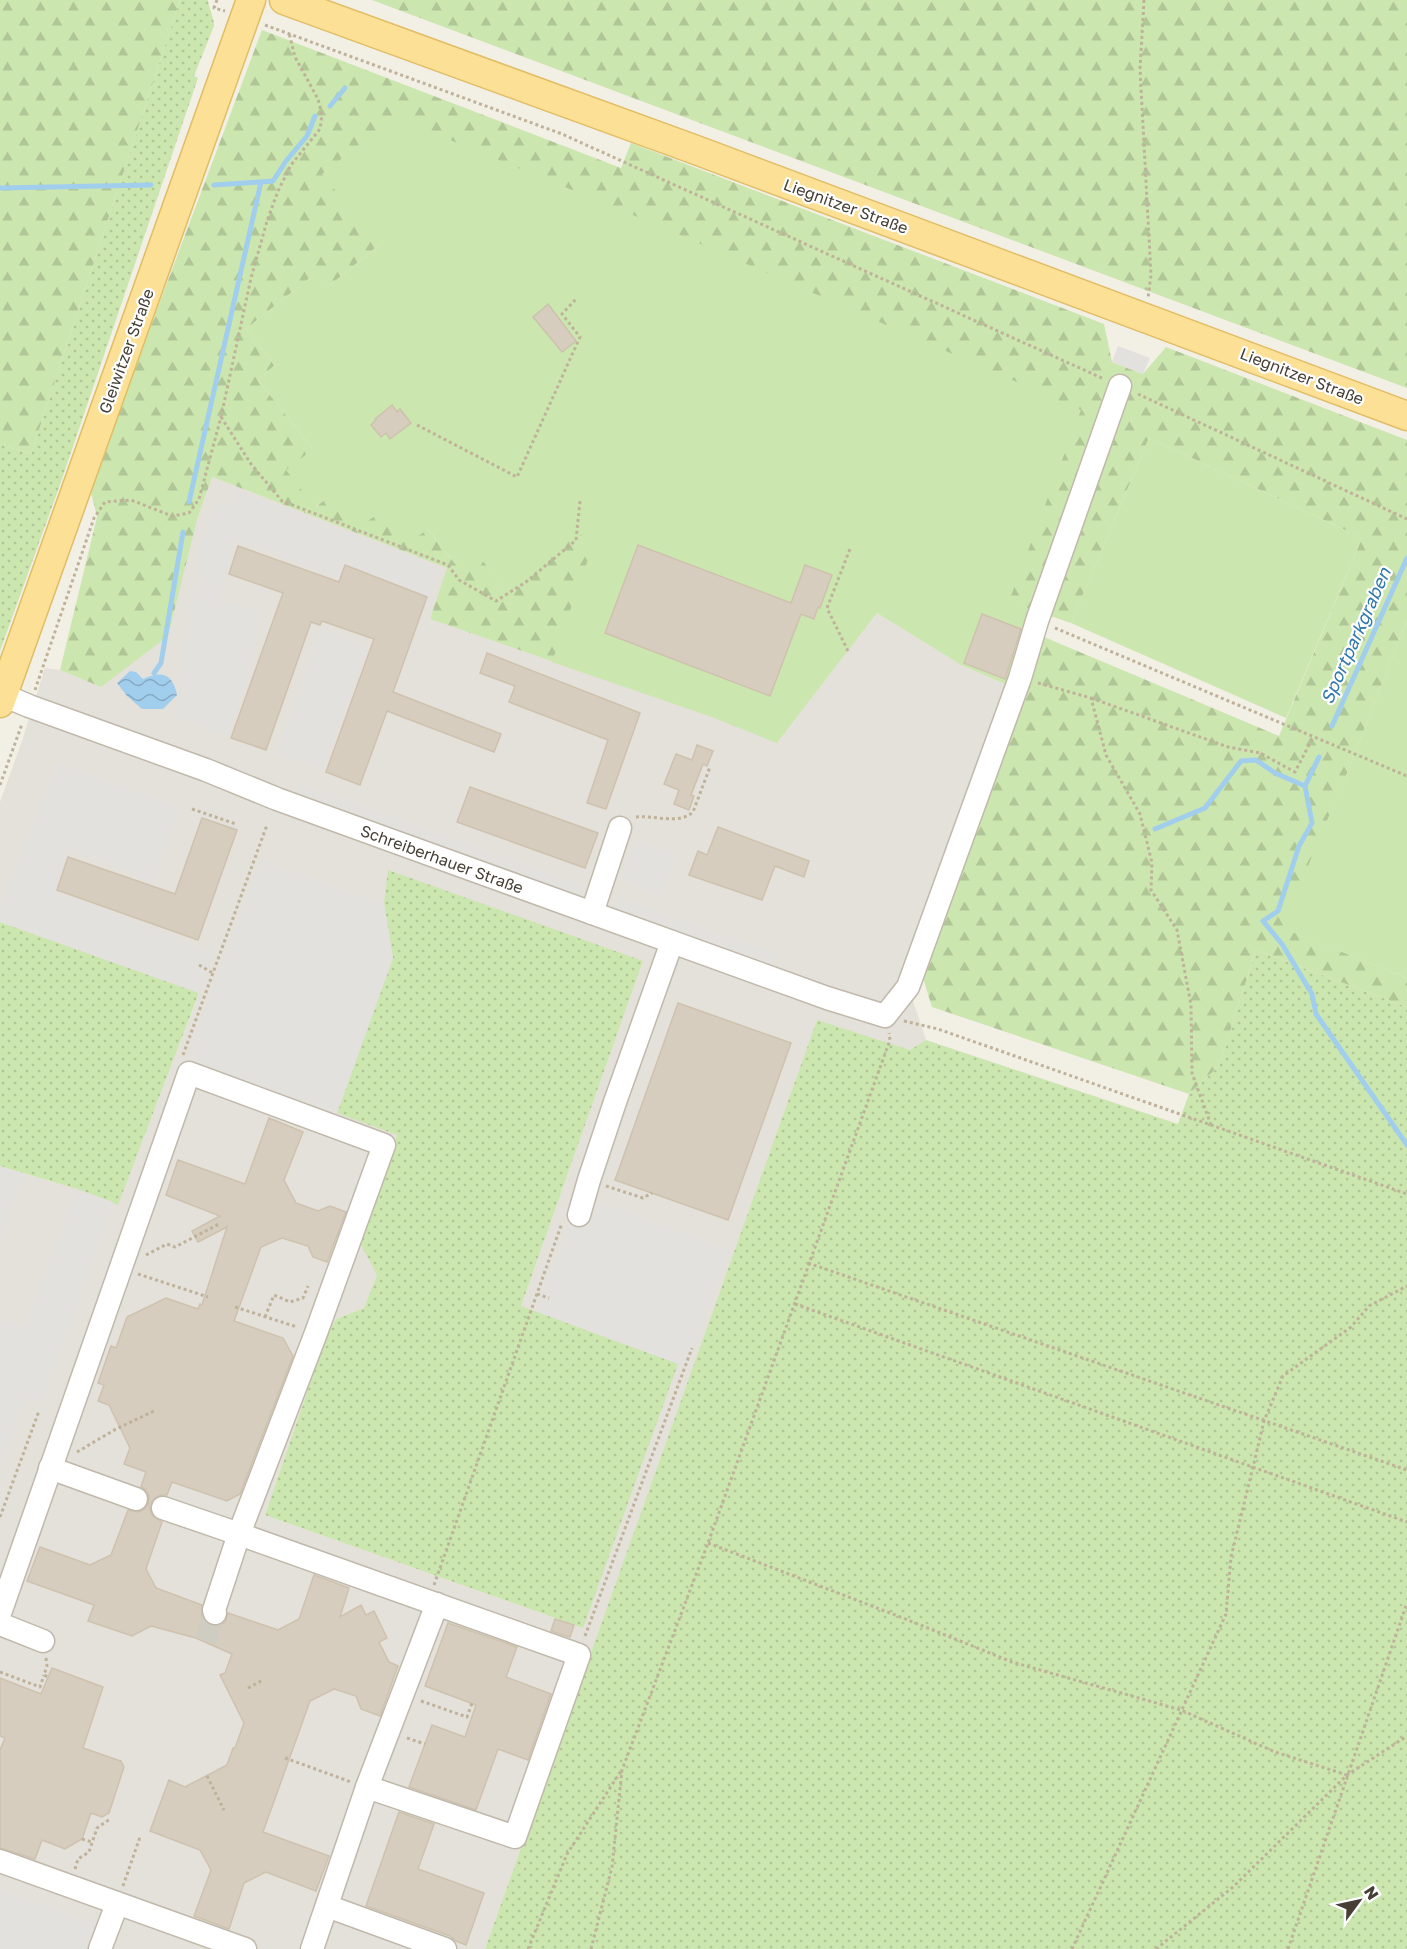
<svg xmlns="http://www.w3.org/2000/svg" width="1407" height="1949" viewBox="0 0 1407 1949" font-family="'Golos Text',sans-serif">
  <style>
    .industrial { fill: #e4e0da; fill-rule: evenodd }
    .grass { fill: url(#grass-dots) }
    .forest { fill: url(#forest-firs); fill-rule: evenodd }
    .park { fill: #cce6af }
    .parking { fill: #e3e1de }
    .water { fill: url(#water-waves) }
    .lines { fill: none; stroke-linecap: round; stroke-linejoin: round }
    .stream { stroke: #a2ceee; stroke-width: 5 }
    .building { fill: #d7cdbe; stroke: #cec2ae; stroke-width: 1.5 }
    .minor-tunnel { stroke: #cfccc2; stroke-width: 22; stroke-dasharray: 22 11; stroke-linecap: butt }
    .minor-casing { stroke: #c0b9ab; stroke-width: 25 }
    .major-casing { stroke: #e1bd65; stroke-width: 31 }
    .path { stroke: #bfb29a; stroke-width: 3; stroke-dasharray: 3 3; stroke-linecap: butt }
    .minor { stroke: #fff; stroke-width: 22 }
    .major { stroke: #fce095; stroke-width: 28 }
    .labels { text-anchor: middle; stroke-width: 4.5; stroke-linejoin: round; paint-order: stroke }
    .street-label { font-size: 16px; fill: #453f35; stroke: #fff }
    .water-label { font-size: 18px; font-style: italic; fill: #3178ae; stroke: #fff }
  </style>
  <defs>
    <pattern id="grass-dots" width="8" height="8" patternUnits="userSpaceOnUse" patternTransform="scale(1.5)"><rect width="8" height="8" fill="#cce6af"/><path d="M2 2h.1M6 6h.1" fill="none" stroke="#b1c697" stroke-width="1.8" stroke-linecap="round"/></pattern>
    <pattern id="forest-firs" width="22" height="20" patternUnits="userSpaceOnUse" patternTransform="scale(1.5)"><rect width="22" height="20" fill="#cce6af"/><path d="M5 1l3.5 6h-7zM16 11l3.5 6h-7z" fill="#b1c697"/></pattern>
    <pattern id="water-waves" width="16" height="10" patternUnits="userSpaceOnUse" patternTransform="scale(1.5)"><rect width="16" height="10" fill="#a2ceee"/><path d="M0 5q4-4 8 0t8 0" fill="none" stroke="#86a9c2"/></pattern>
  </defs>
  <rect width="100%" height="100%" fill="#f2efe5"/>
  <path class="industrial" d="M212 477 448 568 430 619 712 717 777 743 877 613 961 665 1007 685 904 974 926 1040 910 1050 817 1021 485 1949H0V1166L77 1189 118 1204 199 994 0 922V802L22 741 45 668 60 670 101 687 197 520ZM643 961 521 1306 583 1628 265 1515 326 1337 336 1319 364 1308 377 1275 362 1245 397 1134Z"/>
  <g class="grass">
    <path d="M180 0H208C209 10 214 16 214 26L194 76 198 78 61 482 0 651V444L31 454Z"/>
    <polygon points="388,870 643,961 521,1306 678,1364 583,1628 265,1515 326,1337 336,1319 364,1308 377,1275 361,1245 397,1135 337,1113 393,958 384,903"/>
    <polygon points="0,922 199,993 118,1205 77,1189 0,1166"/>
    <polygon points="1256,950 1407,1007 1407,1949 485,1949 817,1020 910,1050 926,1040 1178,1124 1189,1094 1219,1066"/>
  </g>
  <g class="forest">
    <polygon points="0,0 180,0 31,454 0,444"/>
    <polygon points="372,0 1407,0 1407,388"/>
    <path d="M262 30 621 168 631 143 1104 324 1112 362 1143 374 1166 347 1407 440V620L1350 766 1283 928 1407 978V1007L1256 950 1219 1066 1189 1094 932 1007 923 978 1044 637 1279 736 1362 538 1149 438 1071 623 1009 602 706 247 777 743 712 717 430 619 447 568 212 477 197 520 168 636 101 687 60 670 97 517 90 488ZM379 245 502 586 476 551 457 566 427 528 384 509 336 490 316 507 313 449 258 380 275 365 246 329 316 273 328 287Z"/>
  </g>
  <g class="park">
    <polygon points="394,117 650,222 1081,410 1009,601 1035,611 1007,685 961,665 877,613 777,743 712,717 552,662 593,545 574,529 502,586 476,552 457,566 428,529 410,542 384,509 364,524 336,491 315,507 286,470 313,449 258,380 275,365 246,329 317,272 328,287 379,245 322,174"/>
    <polygon points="1149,438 1362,538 1286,718 1071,623"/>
    <polygon points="1407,620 1407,978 1282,928 1350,766"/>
  </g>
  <g class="parking">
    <polygon points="1118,346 1150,358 1143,374 1112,362"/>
    <polygon points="233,489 438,567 425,612 335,576 233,539 218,602 261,610 248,681 229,735 207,729 173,716 204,537 216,501 227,505"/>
    <polygon points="322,629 369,646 323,770 277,754"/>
    <polygon points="57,763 180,807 153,882 69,849 55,891 213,952 199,993 0,922 0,906"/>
    <polygon points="303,784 582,885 578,896 299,795"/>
    <polygon points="635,839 676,854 661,896 621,881"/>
    <polygon points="261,860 374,901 384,903 393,958 337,1113 197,1063 193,1042"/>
    <polygon points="621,899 775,953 771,965 617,910"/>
    <polygon points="0,1166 24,1174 0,1241"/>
    <polygon points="77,1189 113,1202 42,1401 26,1396 0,1465 0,1319 24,1327"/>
    <polygon points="580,1194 729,1250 687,1367 538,1312"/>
    <polygon points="0,1889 103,1926 96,1949 0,1949"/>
  </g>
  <path class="water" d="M130 671 136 672 143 679C162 670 173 674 177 695L163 709H142L127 696 117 683Z"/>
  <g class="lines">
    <g class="stream">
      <polyline points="330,106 345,88"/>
      <polyline points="214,185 261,182"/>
      <polyline points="0,188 151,185"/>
      <polyline points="189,502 261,182 273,181 286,161 307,136 315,116"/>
      <polyline points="154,673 161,663 183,532"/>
      <polyline points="1332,726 1407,558"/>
      <polyline points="1319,757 1305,786 1312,823 1299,846 1278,911 1263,921 1282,944 1312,994 1316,1014 1407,1145"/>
      <polyline points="1155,829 1205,808 1241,761 1256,760 1275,773 1305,786"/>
    </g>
  </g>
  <g class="building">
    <polygon points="548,304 576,341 562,352 533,317"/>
    <polygon points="392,405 397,412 400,409 411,423 390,439 386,433 381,437 371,425 376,420 375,419"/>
    <polygon points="638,545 791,603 805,565 832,575 820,608 818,607 814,619 801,614 770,696 605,633"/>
    <polygon points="238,546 339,582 345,565 427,597 393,692 501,734 494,752 387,711 360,785 326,772 374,639 322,621 320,625 311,622 266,750 231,738 283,593 229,574"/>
    <polygon points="982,614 1021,629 1005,679 964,663"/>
    <polygon points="487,653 640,713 606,809 587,803 608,740 509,702 515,686 480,673"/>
    <polygon points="697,745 713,751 707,766 703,764 691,795 694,796 689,810 674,804 679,790 664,784 676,754 692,760"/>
    <polygon points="470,787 598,833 585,868 457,822"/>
    <polygon points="202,818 237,830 198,940 57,890 68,857 175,894"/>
    <polygon points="718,827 809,861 804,877 775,866 762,900 689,875 698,851 707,855"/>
    <polygon points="678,1003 791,1043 728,1220 615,1180"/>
    <polygon points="269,1118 303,1132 284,1180 296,1203 318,1211 330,1206 346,1212 327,1262 313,1257 308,1246 282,1238 261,1247 234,1321 283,1338 293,1356 240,1494 227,1501 172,1482 167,1495 161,1495 155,1498 150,1504 150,1510 153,1516 162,1522 146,1569 156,1588 202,1605 202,1618 207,1623 213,1626 219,1626 225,1622 228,1613 278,1630 299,1619 314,1575 349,1588 340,1617 361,1605 366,1615 374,1611 387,1638 379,1642 389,1662 398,1666 380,1716 361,1709 356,1696 334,1689 310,1701 263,1832 329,1856 316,1891 266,1872 244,1883 229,1929 194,1916 211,1870 200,1850 150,1831 169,1780 185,1787 227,1765 233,1748 235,1748 244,1723 220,1675 225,1673 232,1654 196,1638 151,1626 132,1636 88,1621 94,1605 27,1581 40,1547 90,1565 111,1555 128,1510 139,1512 145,1509 148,1504 149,1496 146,1490 141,1487 146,1472 124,1464 130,1448 109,1405 98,1401 104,1385 98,1383 111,1346 116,1348 127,1317 166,1298 198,1309 200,1304 202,1305 227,1227 198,1242 192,1231 220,1216 166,1195 178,1160 245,1184"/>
    <polygon points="555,1619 574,1625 570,1637 551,1631"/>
    <polygon points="448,1623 517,1647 506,1677 551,1694 528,1760 498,1749 476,1810 409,1787 432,1725 465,1737 476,1705 425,1686"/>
    <polygon points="52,1668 103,1687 83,1748 121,1761 124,1767 109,1813 102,1817 91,1813 82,1839 65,1849 42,1840 35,1859 0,1848 0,1750 5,1738 0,1736 0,1678 41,1694"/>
    <polygon points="399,1812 434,1824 418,1869 484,1893 466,1945 456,1941 450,1936 366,1906"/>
  </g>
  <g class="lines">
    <polyline class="minor-tunnel" points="205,1641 215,1613"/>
    <defs>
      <g id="minor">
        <polyline points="3,695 29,706 206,770 277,799 390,840 827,998 885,1016 908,987 1020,678 1037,621 1120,386"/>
        <polyline points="592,913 620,828"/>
        <polyline points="579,1215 589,1180 615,1102 672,942"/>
        <polyline points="50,1468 136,1499"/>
        <polyline points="0,1613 189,1073 384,1145 316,1333 239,1534 163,1508"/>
        <polyline points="215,1613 214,1610 239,1534 579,1655 515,1837 367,1787"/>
        <polyline points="0,1624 43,1641"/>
        <polyline points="0,1861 245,1949"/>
        <polyline points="327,1906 445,1949"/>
        <polyline points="100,1949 117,1904"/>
        <polyline points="312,1949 367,1787 437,1604"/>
      </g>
      <g id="major">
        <polyline points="284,0 696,150 1407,416"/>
        <polyline points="0,703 251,0"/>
      </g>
    </defs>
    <use href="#minor" class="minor-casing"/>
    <use href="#major" class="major-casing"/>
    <g class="path">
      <polyline points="217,0 214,8 225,11"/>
      <polyline points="1144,0 1140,69 1151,275 1148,298"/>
      <polyline points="265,25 562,134 1104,379"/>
      <polyline points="1138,394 1407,519"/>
      <polyline points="221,417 251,464 282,501 448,565 459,580 496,601 526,582 576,540 580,501"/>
      <polyline points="417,425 517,477 580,337 562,314 576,299"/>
      <polyline points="1055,628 1407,776"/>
      <polyline points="848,651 827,608 850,549"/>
      <polyline points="1038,683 1091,698 1106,755 1140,814 1152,863 1151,890 1177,930 1191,1005 1192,1073 1211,1125"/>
      <polyline points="35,690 94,518 105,502 131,500 172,516 189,513 199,499 221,417 251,278 267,221 278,191 291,165 320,129 322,115 318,99 295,57 289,33"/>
      <polyline points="1091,698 1228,747 1260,753 1295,772 1313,737"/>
      <polyline points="0,785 22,724"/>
      <polyline points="192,809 236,824"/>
      <path d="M636 817C654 815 679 825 693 812L710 767"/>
      <polyline points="199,965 213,973"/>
      <polyline points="904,1021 938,1029 1407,1194"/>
      <polyline points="183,1055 267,825"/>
      <polyline points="606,1186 643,1198 652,1193"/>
      <polyline points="146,1255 167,1244 175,1247 221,1223"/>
      <polyline points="808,1263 1407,1470"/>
      <polyline points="138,1274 208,1297"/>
      <polyline points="537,1294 549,1298"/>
      <polyline points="795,1304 1407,1522"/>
      <polyline points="235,1307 297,1327"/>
      <polyline points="265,1317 274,1295 290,1302 303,1298 308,1286"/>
      <polyline points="77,1452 116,1429 154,1411"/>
      <polyline points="0,1517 39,1411"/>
      <polyline points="708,1543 903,1618 1012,1662 1181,1710 1275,1752 1347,1775"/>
      <polyline points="434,1585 562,1223"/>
      <polyline points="585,1636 692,1348"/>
      <polyline points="46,1658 47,1666 44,1675 48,1677"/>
      <polyline points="0,1672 40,1687 44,1675"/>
      <polyline points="248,1688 263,1680"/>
      <polyline points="421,1701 467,1717 472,1703"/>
      <polyline points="407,1738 425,1744"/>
      <polyline points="285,1758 351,1782"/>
      <polyline points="207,1776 224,1810"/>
      <polyline points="82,1839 92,1842"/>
      <polyline points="75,1869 78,1859 89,1852 97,1828 110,1819"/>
      <polyline points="123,1886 140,1837"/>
      <polyline points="528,1949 567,1854 621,1771"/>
      <polyline points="591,1949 612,1867 622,1770 708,1543 890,1040 889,1033"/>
      <polyline points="1072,1949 1226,1614 1231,1557 1253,1467 1264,1421 1283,1376 1351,1327 1369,1306 1407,1286"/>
      <polyline points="1156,1949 1233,1887 1347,1775 1407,1736"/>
      <polyline points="1288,1949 1407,1603"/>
    </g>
    <use href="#minor" class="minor"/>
    <use href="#major" class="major"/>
  </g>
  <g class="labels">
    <g class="street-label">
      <text transform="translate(846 206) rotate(20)" y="6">Liegnitzer Straße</text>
      <text transform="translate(126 351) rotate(-70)" y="6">Gleiwitzer Straße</text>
      <text transform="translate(1302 376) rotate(21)" y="6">Liegnitzer Straße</text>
      <text transform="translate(442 859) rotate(20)" y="6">Schreiberhauer Straße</text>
    </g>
    <g class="water-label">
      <text transform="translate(1356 636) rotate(-66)" y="6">Sportparkgraben</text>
    </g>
  </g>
  <g transform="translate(1359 1901) rotate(57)" stroke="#ffffff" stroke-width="4.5" paint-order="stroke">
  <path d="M0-4.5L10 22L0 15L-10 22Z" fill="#453f35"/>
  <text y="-9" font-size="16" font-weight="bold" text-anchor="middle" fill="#453f35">N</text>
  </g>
</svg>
